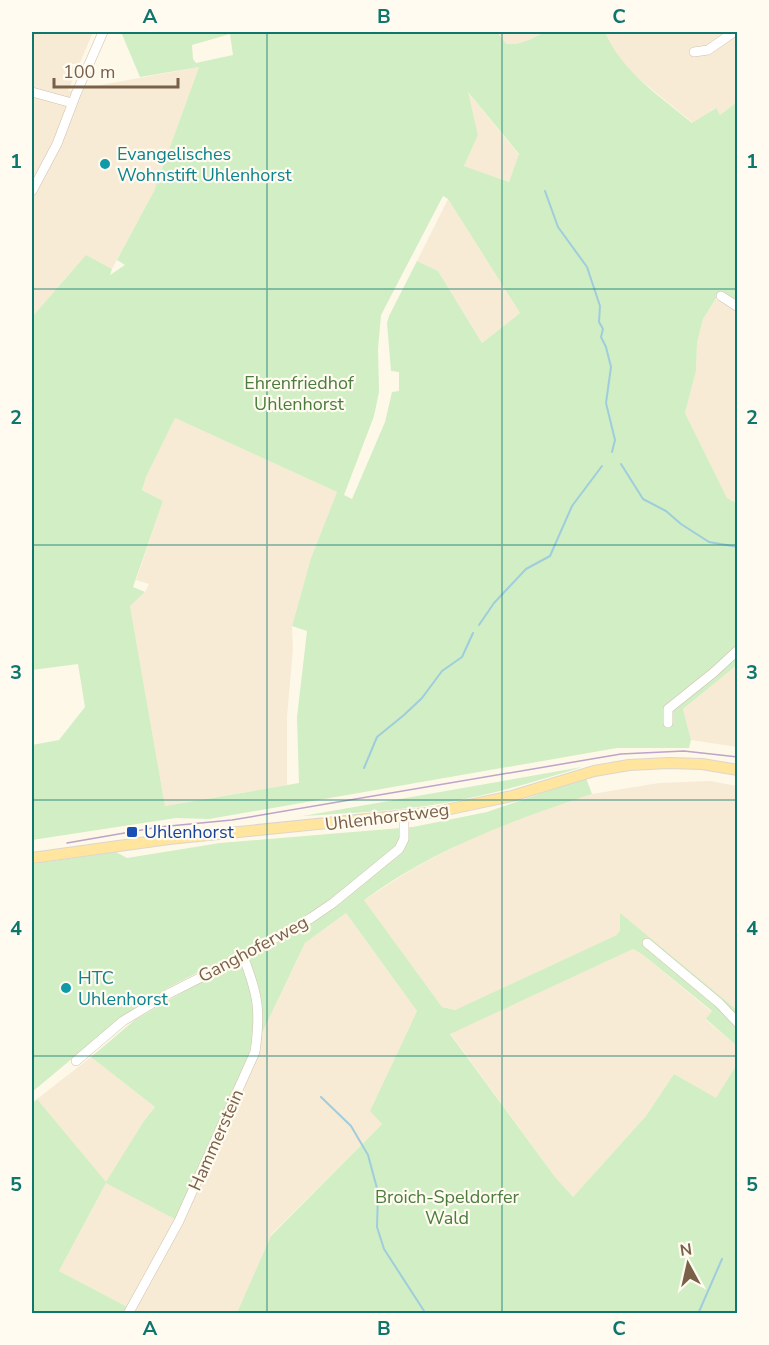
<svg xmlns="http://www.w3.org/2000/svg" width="769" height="1345" viewBox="0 0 769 1345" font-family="'Nunito Sans',sans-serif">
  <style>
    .residential { fill: #f7ebd6 }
    .green { fill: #d1eec4; fill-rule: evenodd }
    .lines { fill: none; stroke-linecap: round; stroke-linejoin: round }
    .stream { stroke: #9fcddd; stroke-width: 2 }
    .minor-casing { stroke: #d2c1ac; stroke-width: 10 }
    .major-casing { stroke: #ddd6d0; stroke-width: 12 }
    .minor { stroke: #fff; stroke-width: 9 }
    .major { stroke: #ffe59e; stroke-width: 10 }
    .tram { stroke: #bda4ca; stroke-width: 1.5 }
    .grid { fill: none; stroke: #0f766e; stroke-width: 1.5; stroke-opacity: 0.55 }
    .culture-dot { fill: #0f9aa8; stroke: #fffbf0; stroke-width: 2 }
    .transit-dot { fill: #1a4fb4; stroke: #fffbf0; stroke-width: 2 }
    .labels { text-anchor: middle; stroke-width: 4.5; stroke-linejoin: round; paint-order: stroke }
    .culture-label { font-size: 18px; fill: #0d838f; stroke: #fffbf0; text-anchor: start }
    .park-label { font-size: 18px; fill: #497c3d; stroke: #fffbf0 }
    .street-label { font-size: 18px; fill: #7b6049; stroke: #fffbf0 }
    .transit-label { font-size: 18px; fill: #164399; stroke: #fffbf0; text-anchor: start }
    .neatline { fill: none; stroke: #0f766e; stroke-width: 2 }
    .grid-label { font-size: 20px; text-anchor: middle; font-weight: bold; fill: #0f766e }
  </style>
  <rect width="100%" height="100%" fill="#fef8e8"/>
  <g class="residential">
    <polygon points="32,32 93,32 68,91 199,67 154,191 112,269 86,255 32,317"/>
    <polygon points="497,32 545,32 529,40 516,44 505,44"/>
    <polygon points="605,32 737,32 737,102 720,115 715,108 693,123 627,69 611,45"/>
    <polygon points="467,91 519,155 509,182 464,166 478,135"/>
    <polygon points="448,199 520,313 482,343 438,271 417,261"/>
    <polygon points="716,299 737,312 737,503 727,498 685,413 696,371 697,343 703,319"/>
    <polygon points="175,418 337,492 311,558 292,626 293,649 287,717 287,785 165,806 130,606 145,592 149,584 136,580 163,501 142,490 146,477"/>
    <polygon points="737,665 737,747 691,740 683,709"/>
    <polygon points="710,781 737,786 737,1010 620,914 620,930 618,935 455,1010 442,1007 364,900 414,868 481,833 533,813 592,794 659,783"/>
    <polygon points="346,913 417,1011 370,1111 383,1123 271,1235 338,1313 126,1313 128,1308 59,1271 106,1183 37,1099 91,1057 155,1107 144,1121 257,1056 262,1033 305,943"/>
    <polygon points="633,949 642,954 712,1012 706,1020 737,1046 737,1064 716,1099 674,1074 646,1116 573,1197 555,1177 450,1033"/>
  </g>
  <g class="green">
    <path d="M121 32H497L506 44H516L529 40 545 32H605C622 72 660 96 692 123L716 108 720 115 737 102V301L720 292 703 319 697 343 696 371 685 413 727 498 737 503V665L683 709 691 740 689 748H617L209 819 176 818 32 840V745L59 740 85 707 78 664 32 670V317L86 255 112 269 110 275 125 265 117 260 154 191 199 67 140 77ZM230 34 233 55 196 63 193 59 192 45ZM468 92 519 154 509 182 464 166 478 135ZM443 196 448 199 520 313 482 343 438 271 417 261 389 316 387 323 391 371 399 372V391L392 392 385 422 352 499 344 495 374 416 379 392 378 349 381 315ZM175 418 337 492 311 558 292 626 307 631 297 717 299 783 165 806 130 606 145 592 133 587 163 501 142 490 146 477Z"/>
    <path d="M582 767C537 781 491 795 445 803 398 811 350 813 303 816Z"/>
    <path d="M586 778 592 794C512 820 432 850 364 900L442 1007 455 1010 617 935 620 930V913L737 1010V1046L706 1019 712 1011 642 954 633 949 450 1034 555 1177 573 1197 646 1116 674 1074 716 1098 737 1064V1313H237L271 1236 382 1124 370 1111 417 1011 346 913 305 943 262 1033 255 1032 246 1064 175 1219 106 1183 59 1271 129 1308 126 1313H32V1104L37 1099 106 1182 144 1121 155 1107 91 1057 136 1019 214 974 210 966 164 990 122 1017 32 1092V864L116 852 127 858 220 843 413 827 487 812Z"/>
  </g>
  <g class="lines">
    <g class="stream">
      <polyline points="545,191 558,227 587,267 600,306 599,322 603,329 601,337 606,347 611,367 606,403 615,440 612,452"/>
      <polyline points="621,464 643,499 666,511 681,524 709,542 738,547"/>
      <polyline points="479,625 494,603 526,569 550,556 572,506 602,466"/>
      <polyline points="364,768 377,737 404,715 422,698 442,671 462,657 473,633"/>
      <polyline points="321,1097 351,1126 368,1155 378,1192 377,1227 384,1249 426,1314"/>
      <polyline points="698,1314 722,1259"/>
    </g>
    <defs>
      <g id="minor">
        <polyline points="694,52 708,50 734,32"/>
        <polyline points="32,92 72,103"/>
        <polyline points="32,191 57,144 76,94 103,32"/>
        <polyline points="721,296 738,307"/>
        <polyline points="668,723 668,709 713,673 738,650"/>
        <polyline points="647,943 719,1003 738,1023"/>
        <polyline points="76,1061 123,1021 166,995 243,956 311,918 333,903 399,849 404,839 404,816"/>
        <path d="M128 1314 179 1221 255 1052C261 1010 258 995 243 956"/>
      </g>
      <polyline id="major" points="32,858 169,839 436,812 512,796 594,771 629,765 668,763 702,764 738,770"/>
    </defs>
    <use href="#minor" class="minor-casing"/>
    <use href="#major" class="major-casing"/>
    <use href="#minor" class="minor"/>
    <use href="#major" class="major"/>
    <polyline class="tram" points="67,843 159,827 232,820 621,754 684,751 738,757"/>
  </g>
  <path class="grid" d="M267 32V1314M502 32V1314M32 289H738M32 545H738M32 800H738M32 1056H738"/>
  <g class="culture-dot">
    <circle cx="105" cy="164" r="6"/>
    <circle cx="66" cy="988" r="6"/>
  </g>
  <rect class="transit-dot" x="126" y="826" width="12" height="12" rx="3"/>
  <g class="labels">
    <g class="culture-label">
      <text x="117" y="160">Evangelisches<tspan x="117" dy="21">Wohnstift Uhlenhorst</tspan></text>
      <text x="78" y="984">HTC<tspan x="78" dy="21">Uhlenhorst</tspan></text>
    </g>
    <g class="park-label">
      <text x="299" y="389">Ehrenfriedhof<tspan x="299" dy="21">Uhlenhorst</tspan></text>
      <text x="447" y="1203">Broich-Speldorfer<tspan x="447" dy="21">Wald</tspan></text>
    </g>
    <g class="street-label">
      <text transform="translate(387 817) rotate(-7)" y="6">Uhlenhorstweg</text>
      <text transform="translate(253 949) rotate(-28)" y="6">Ganghoferweg</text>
      <text transform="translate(216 1140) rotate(-66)" y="6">Hammerstein</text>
    </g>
    <g class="transit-label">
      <text x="144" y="838">Uhlenhorst</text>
    </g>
  </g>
  <rect width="769" height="1345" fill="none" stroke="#fffbf0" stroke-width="66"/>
  <g transform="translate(688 1264) rotate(352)" stroke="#fffbf0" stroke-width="4.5" paint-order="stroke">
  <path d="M0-4.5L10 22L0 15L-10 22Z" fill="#7b6049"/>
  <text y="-9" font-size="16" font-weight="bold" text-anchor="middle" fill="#7b6049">N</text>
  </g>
  <path d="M54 78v9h124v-9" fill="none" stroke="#7b6049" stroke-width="3"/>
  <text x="63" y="78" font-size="18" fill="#7b6049" stroke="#fffbf0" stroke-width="4.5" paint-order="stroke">100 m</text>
  <rect x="33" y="33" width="703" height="1279" class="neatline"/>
  <g class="grid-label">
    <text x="150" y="23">A</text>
    <text x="384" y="23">B</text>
    <text x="619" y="23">C</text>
    <text x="16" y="168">1</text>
    <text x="752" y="168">1</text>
    <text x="16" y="424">2</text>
    <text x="752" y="424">2</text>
    <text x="16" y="679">3</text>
    <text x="752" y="679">3</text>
    <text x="16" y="935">4</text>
    <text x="752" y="935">4</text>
    <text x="16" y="1191">5</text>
    <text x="752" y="1191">5</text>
    <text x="150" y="1335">A</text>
    <text x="384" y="1335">B</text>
    <text x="619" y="1335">C</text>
  </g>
</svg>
